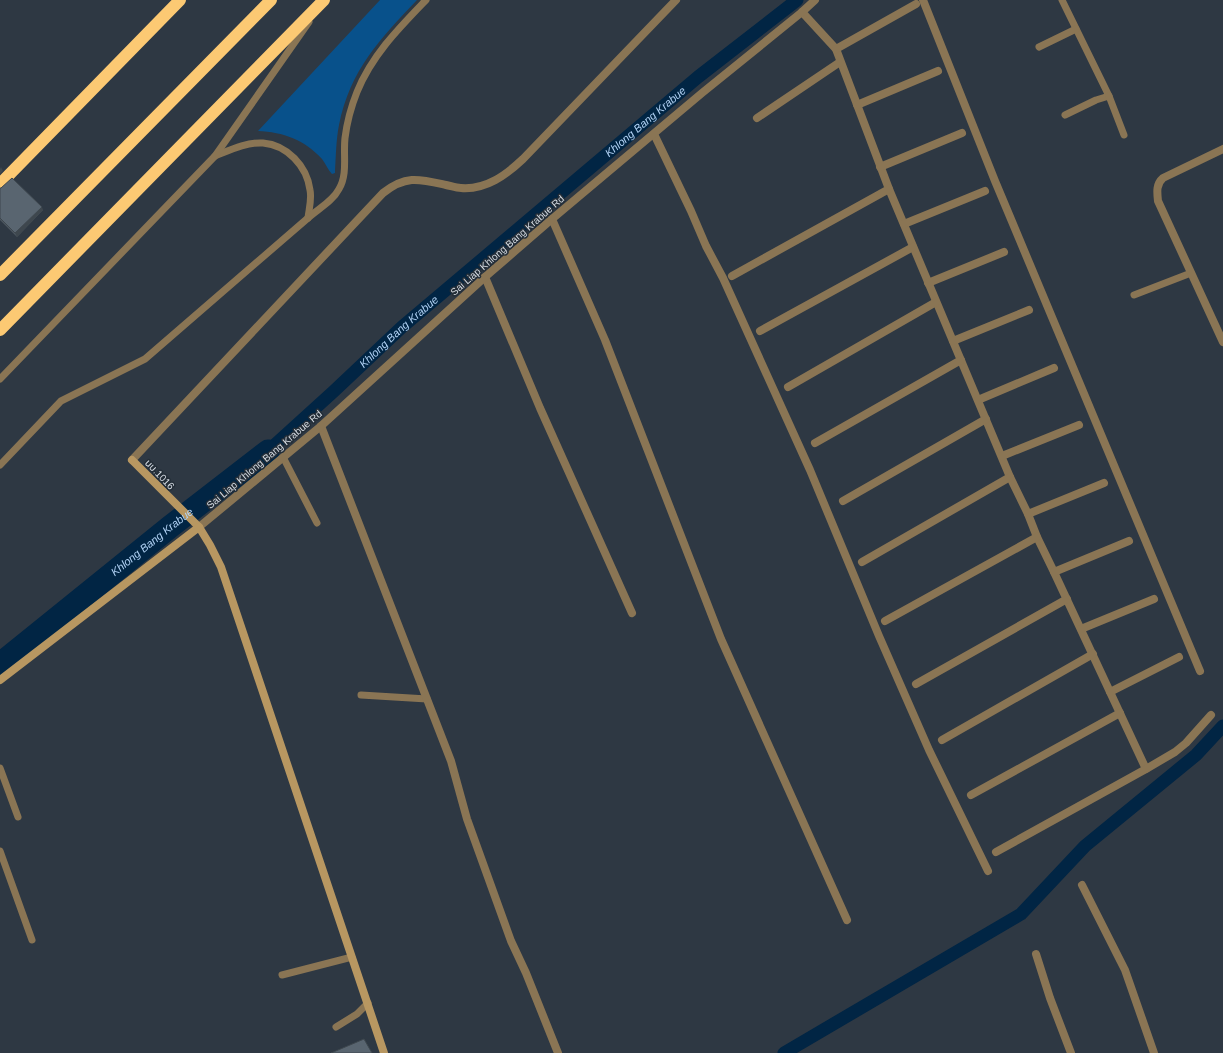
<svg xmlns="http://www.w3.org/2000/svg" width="1223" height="1053" viewBox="0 0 1223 1053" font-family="Helvetica,'Noto Sans Thai',sans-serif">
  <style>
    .green { fill: #08518b }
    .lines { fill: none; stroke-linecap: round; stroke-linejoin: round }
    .canal { stroke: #012544; stroke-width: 13 }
    .river { stroke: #012544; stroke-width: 23 }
    .lane { stroke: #8a7554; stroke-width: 7 }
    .street { stroke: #8a7554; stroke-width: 8 }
    .secondary { stroke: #b89761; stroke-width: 8 }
    .highway { stroke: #fcc973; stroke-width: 12 }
    .wall { fill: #4d5760 }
    .shaded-wall { fill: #3e474e }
    .building { fill: #596570; stroke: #3e474e }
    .labels { text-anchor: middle; stroke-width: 3; stroke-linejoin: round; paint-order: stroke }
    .street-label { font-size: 10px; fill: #d7dde4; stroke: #242e38 }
    .water-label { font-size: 11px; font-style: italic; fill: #b1d2f5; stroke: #242e38 }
  </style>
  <rect width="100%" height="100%" fill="#2e3843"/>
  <path class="green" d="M380 0H417C380 39 350 70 339 125 336 140 336 156 335 171V173L332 174C328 170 326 164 322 159 305 140 283 132 258 131Z"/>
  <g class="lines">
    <g class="canal">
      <path id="s1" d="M268 451 333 392 402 327 698 77 797 0"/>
      <polyline points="784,1053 1021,914 1085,846 1196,755 1223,726"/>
    </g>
    <path class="river" id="s2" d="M0 664 171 526 268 451"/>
    <g class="lane">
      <polyline points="1062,0 1109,96 1096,100 1065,115"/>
      <polyline points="1039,47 1076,29"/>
      <polyline points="1109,96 1124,135"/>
      <path d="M215 156C230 150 246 142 263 143 287 145 307 166 310 190 312 199 309 209 308 218"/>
      <polyline points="1134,295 1191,273"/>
      <polyline points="0,379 215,156 309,22"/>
      <polyline points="283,457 317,523"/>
      <path d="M0 465 61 401 145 359 308 218C318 209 333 201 339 189 348 174 343 155 345 138 347 122 351 107 357 92 372 55 399 28 426 0"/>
      <polyline points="361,695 427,699"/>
      <polyline points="0,768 18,817"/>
      <polyline points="0,851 32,940"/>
      <polyline points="282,975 352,957"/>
      <polyline points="336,1027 357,1014 368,1003"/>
    </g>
    <g class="street">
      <polyline points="923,0 995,181 1200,671"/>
      <polyline points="802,12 836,49 889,189 1010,477 1028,514 1037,537 1054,572 1146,769"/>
      <polyline points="836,49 916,4"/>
      <polyline points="857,105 938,71"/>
      <polyline points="757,118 840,62"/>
      <polyline points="654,134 691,211 706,246 723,278 810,470 879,636 929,750 988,871"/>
      <path d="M1223 149 1163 178C1156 184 1157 192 1158 201L1223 342"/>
      <polyline points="880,167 962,133"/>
      <polyline points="552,219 605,340 721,639 847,920"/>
      <polyline points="904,224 985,191"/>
      <polyline points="732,276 889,189"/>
      <polyline points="485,277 540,408 632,613"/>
      <polyline points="928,283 1004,252"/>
      <polyline points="760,331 913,247"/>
      <polyline points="953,341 1029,310"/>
      <polyline points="788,387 936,302"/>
      <polyline points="978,400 1054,368"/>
      <polyline points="321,426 451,761 467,819 511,941 526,973 558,1053"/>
      <polyline points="815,443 961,360"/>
      <polyline points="1002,456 1079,425"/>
      <path d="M132 460 383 193C406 175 419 179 446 185 451 186 456 188 461 188 486 190 506 175 523 159L676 0"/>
      <polyline points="843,501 986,419"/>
      <polyline points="1028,514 1104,483"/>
      <polyline points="199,527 321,426 485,277 552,219 702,93 802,12 815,0"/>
      <polyline points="862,562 1010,477"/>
      <polyline points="1054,572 1129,541"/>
      <polyline points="885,621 1037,537"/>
      <polyline points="1081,629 1154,599"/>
      <polyline points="916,684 1067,599"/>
      <polyline points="1110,692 1179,657"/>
      <polyline points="942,740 1093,654"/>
      <polyline points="971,795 1120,713"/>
      <polyline points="996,852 1146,769 1175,752 1186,743 1211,715"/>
      <polyline points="1082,885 1125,970 1154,1053"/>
      <polyline points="1036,954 1050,998 1071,1053"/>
    </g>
    <g class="secondary">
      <polyline points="132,460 199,527 210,545 221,567 384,1053"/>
      <polyline points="0,680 199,527"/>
    </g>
    <g class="highway">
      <polyline points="0,184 180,0"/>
      <polyline points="0,275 271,0"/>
      <polyline points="0,330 324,0"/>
    </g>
  </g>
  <polygon class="wall" points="0,188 43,210 17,237 0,220"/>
  <g class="shaded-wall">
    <polygon points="1,167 3,171 0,174 0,169"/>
    <polygon points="42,207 43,210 17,237 15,233"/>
  </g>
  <g class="building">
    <polygon points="12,178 42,207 15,233 0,218 0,188 1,188"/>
    <polygon points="364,1039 372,1053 331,1053"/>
  </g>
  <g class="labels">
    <g class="street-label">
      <text transform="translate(507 245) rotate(-41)" y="4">Sai Liap Khlong Bang Krabue Rd</text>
      <text transform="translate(264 459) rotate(-40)" y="4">Sai Liap Khlong Bang Krabue Rd</text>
      <text transform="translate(160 474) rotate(46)" y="4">นบ.1016</text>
    </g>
    <g class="water-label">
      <text dy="4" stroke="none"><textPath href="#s1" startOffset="501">Khlong Bang Krabue</textPath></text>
      <text dy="4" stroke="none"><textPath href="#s1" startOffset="177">Khlong Bang Krabue</textPath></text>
      <text dy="4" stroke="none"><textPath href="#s2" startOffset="195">Khlong Bang Krabue</textPath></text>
    </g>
  </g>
</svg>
